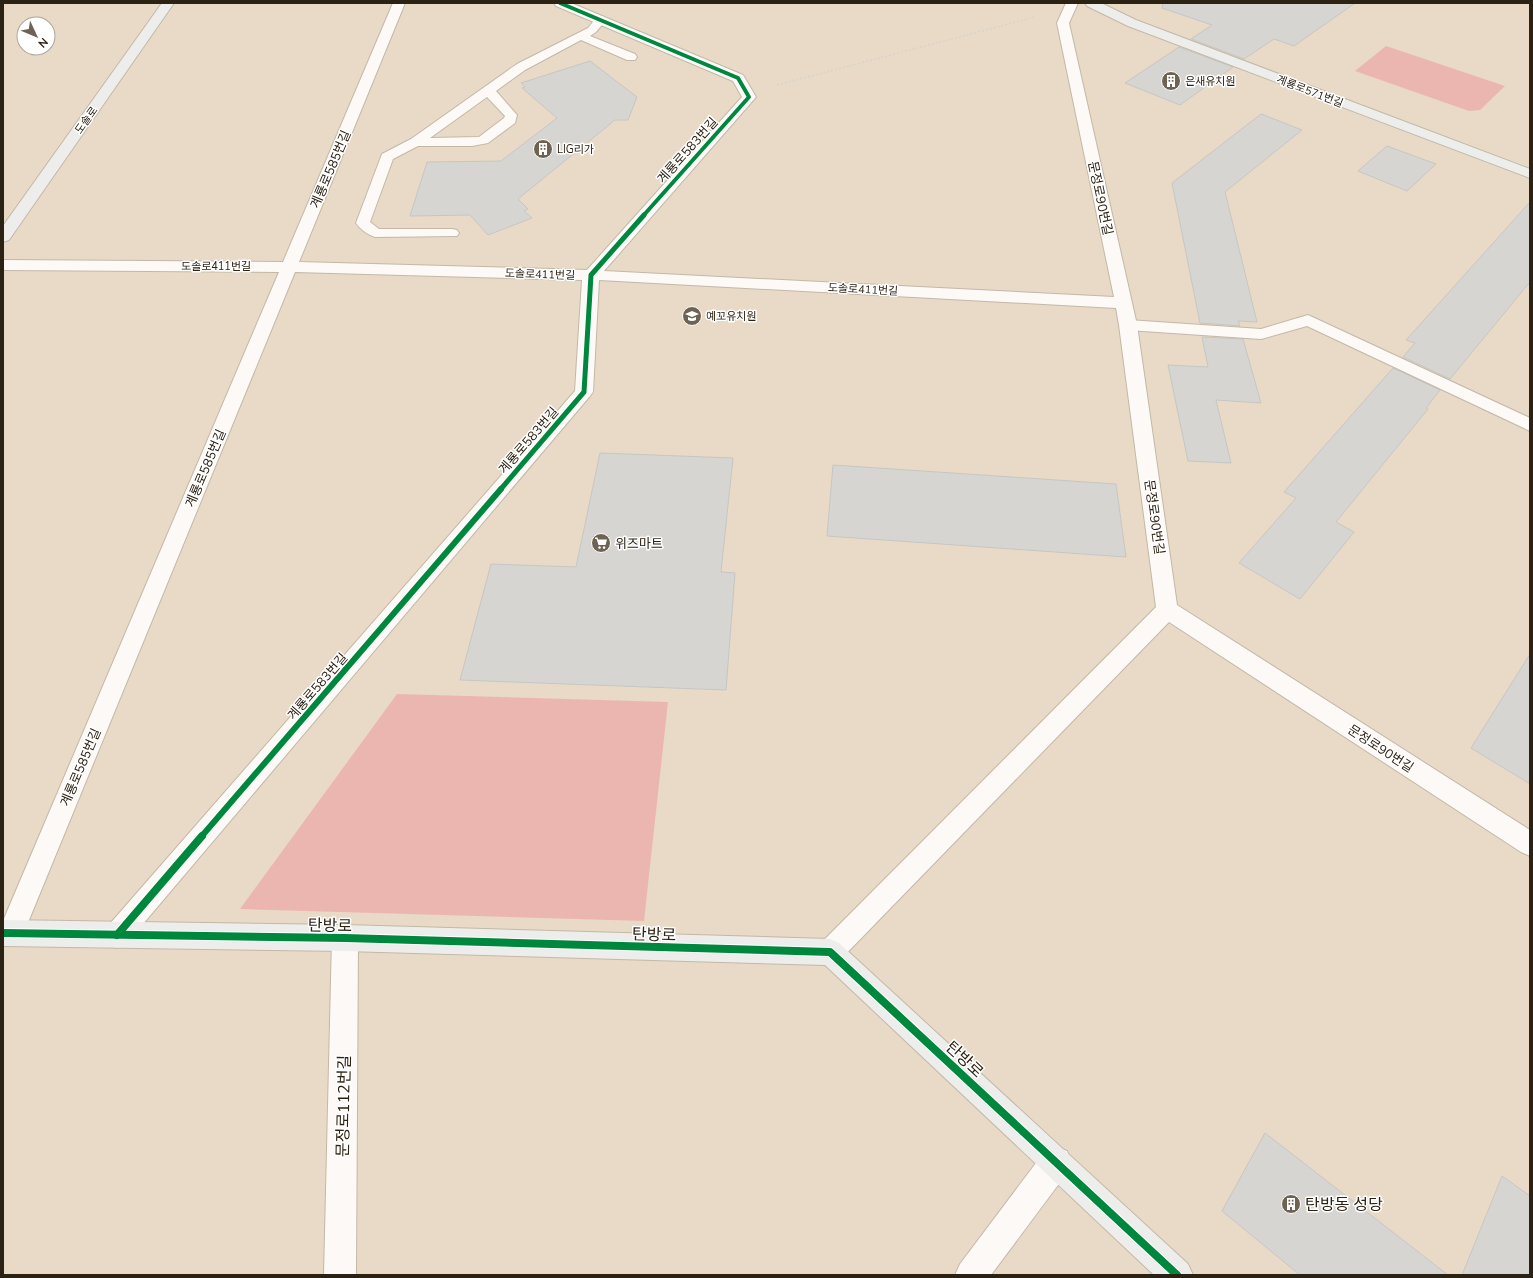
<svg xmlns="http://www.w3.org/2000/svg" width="1533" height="1278" viewBox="0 0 1533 1278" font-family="'Nunito Sans','Noto Sans KR',sans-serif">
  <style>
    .green { fill: #ecb6b0 }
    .building { fill: #d7d5d2; stroke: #c7c6c4 }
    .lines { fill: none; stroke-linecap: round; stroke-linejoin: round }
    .lane-casing { stroke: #c3b8a8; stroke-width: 2 }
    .street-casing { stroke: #c3b8a8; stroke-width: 2 }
    .secondary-casing { stroke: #c3b8a8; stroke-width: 2 }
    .path { stroke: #d8d3cd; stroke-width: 1.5; stroke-dasharray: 2 2; stroke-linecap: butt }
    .lane { fill: #fcf9f6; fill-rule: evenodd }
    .street { fill: #fcf9f6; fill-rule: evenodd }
    .secondary { fill: #edeeeb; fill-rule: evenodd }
    .cycleway-far3-casing { stroke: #fff; stroke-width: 5.5 }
    .cycleway-far2-casing { stroke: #fff; stroke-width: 7 }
    .cycleway-far1-casing { stroke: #fff; stroke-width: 8 }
    .cycleway-casing { stroke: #fff; stroke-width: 10 }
    .cycleway-far3 { stroke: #00873e; stroke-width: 4 }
    .cycleway-far2 { stroke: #00873e; stroke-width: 5 }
    .cycleway-far1 { stroke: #00873e; stroke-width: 6 }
    .cycleway { stroke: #00873e; stroke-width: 8 }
    .labels { text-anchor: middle; stroke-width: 3; stroke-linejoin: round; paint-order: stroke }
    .far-poi-label { font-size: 11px; fill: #2c2214; stroke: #fff; text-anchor: start }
    .far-street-label { font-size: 11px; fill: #2c2214; stroke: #fff }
    .street-label { font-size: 13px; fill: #2c2214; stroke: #fff }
    .poi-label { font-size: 13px; fill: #2c2214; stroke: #fff; text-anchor: start }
    .near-street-label { font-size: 16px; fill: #2c2214; stroke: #fff }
    .near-poi-label { font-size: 16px; fill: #2c2214; stroke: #fff; text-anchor: start }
  </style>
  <rect width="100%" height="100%" fill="#e8dac6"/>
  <g class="green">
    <polygon points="1386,46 1505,86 1480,110 1469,111 1355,71"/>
    <polygon points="397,694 668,702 644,921 240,909"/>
  </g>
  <g class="building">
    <polygon points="1163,3 1355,3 1294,46 1274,39 1244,59 1191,39 1212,25 1162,8"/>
    <polygon points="1179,47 1233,67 1180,105 1125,83"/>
    <polygon points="590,61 637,97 628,120 615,120 518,199 528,209 524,211 532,218 488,235 470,215 410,216 427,162 501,161 557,118 522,88 525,87 521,83"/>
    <polygon points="1261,114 1302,130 1225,192 1257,322 1238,321 1240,326 1200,323 1172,183"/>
    <polygon points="1387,146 1436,164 1407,191 1358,171"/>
    <polygon points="1530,202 1530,282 1450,379 1403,357 1415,343 1406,340"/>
    <polygon points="1202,337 1243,339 1261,403 1216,400 1231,463 1188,461 1168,365 1208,367"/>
    <polygon points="1393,368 1440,390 1426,408 1428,409 1336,522 1354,532 1300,599 1239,563 1296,498 1284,492"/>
    <polygon points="600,453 733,458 721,572 735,573 726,690 460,680 491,564 576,567"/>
    <polygon points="833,465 1116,484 1126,557 827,536"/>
    <polygon points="1530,654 1530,784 1471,748"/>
    <polygon points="1265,1133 1448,1275 1300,1275 1222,1211"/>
    <polygon points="1502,1176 1530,1196 1530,1275 1462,1275"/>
  </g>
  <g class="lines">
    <defs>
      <g id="lane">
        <path d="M600 17 604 18 606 20 596 32 590 36 635 54 637 57 635 60H627L581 40 525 70 496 91 517 115 515 123 488 143 472 146H418L393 159 370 222 379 229H452L457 230 459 233 457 236 375 237C368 235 360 229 356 223L382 154 411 139 517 64 588 28 596 18ZM487 97 505 116 504 118 479 137 430 138Z"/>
        <polygon points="1308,315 1530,418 1530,431 1307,326 1261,339 1128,330 1122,329 1120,325 1122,321 1128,320 1261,329"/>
      </g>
      <g id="street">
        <polygon points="393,3 405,3 299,262 587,270 742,97 733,81 556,6 554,3 571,3 743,75 756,97 604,271 1114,297 1057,23 1066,3 1078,3 1069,23 1137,325 1177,605 1530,830 1530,856 1521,852 1169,622 839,961 830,965 821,961 817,952 821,943 1156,607 1119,325 1116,308 599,280 593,392 590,396 126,944 117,948 108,944 104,935 108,926 575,391 582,280 295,272 20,942 11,946 3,943 3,921 279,272 3,270 3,260 283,262"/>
        <polygon points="345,925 354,929 358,938 356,1275 324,1275 332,938 336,929"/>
        <polygon points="1056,1147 1067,1151 1071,1162 1067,1173 991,1275 955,1275 960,1264 1045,1151"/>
      </g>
      <g id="secondary">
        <polygon points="162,3 174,3 9,240 3,242 3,226"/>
        <polygon points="1085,3 1101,3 1136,20 1530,169 1530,178 1128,26 1087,6"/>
        <polygon points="3,920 345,925 830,939 839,943 1188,1264 1193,1275 1154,1275 825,965 345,951 3,946"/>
      </g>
    </defs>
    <use href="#lane" class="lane-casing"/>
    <use href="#street" class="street-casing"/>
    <use href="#secondary" class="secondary-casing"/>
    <polyline class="path" points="777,85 1035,17"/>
    <use href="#lane" class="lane"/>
    <use href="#street" class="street"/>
    <use href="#secondary" class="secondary"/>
    <defs>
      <polyline id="cycleway-far3" points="560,3 738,78 749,97 643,216"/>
      <polyline id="cycleway-far2" points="500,490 584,392 591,275 644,215"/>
      <polyline id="cycleway-far1" points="201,837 501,489"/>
      <g id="cycleway">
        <polyline points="3,933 345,938 830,952 1177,1275"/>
        <polyline points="117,935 202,836"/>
      </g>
    </defs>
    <use href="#cycleway-far3" class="cycleway-far3-casing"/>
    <use href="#cycleway-far2" class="cycleway-far2-casing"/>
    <use href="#cycleway-far1" class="cycleway-far1-casing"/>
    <use href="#cycleway" class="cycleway-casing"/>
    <use href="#cycleway-far3" class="cycleway-far3"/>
    <use href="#cycleway-far2" class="cycleway-far2"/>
    <use href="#cycleway-far1" class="cycleway-far1"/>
    <use href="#cycleway" class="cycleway"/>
  </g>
  <defs>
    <symbol id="building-disc" viewBox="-11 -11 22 22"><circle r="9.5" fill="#6e6252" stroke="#fff"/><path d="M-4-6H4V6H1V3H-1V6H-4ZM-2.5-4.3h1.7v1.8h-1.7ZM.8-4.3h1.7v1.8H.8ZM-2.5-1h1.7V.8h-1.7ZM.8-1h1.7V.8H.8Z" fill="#fff"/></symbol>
    <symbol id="school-disc" viewBox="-11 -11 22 22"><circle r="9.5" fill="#6e6252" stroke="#fff"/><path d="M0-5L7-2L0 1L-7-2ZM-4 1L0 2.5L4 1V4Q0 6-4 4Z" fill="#fff"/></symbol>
    <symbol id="supermarket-disc" viewBox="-11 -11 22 22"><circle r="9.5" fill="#6e6252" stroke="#fff"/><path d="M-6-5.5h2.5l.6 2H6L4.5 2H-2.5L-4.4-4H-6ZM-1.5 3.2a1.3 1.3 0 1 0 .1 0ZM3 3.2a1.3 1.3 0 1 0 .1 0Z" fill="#fff"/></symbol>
  </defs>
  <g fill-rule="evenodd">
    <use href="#building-disc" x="1160" y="70" width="22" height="22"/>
    <use href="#building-disc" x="532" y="138" width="22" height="22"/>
    <use href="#school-disc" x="681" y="305" width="22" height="22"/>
    <use href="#supermarket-disc" x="590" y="532" width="22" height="22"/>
    <use href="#building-disc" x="1280" y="1193" width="22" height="22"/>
  </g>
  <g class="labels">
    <g class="far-poi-label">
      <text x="1185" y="85">은새유치원</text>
      <text x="557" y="153">LIG리가</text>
      <text x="706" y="320">예꼬유치원</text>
    </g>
    <g class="far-street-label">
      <text transform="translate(1310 91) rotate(21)" y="4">계룡로571번길</text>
      <text transform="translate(86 120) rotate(-55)" y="4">도솔로</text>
      <text x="216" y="270">도솔로411번길</text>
      <text transform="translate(540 274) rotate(2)" y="4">도솔로411번길</text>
      <text transform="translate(863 289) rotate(3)" y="4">도솔로411번길</text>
    </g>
    <g class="street-label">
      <text transform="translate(687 150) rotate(-48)" y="5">계룡로583번길</text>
      <text transform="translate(330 169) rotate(-67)" y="5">계룡로585번길</text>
      <text transform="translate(1101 198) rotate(78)" y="5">문정로90번길</text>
      <text transform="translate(528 440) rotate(-49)" y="5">계룡로583번길</text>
      <text transform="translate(205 468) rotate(-67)" y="5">계룡로585번길</text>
      <text transform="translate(1155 517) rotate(82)" y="5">문정로90번길</text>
      <text transform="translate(317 686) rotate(-49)" y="5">계룡로583번길</text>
      <text transform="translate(1381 748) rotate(33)" y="5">문정로90번길</text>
      <text transform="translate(80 767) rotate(-67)" y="5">계룡로585번길</text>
    </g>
    <g class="poi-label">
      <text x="615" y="548">위즈마트</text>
    </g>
    <g class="near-street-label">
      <text transform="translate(330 925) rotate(1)" y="6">탄방로</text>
      <text transform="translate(654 934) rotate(2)" y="6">탄방로</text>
      <text transform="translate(965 1059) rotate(43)" y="6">탄방로</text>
      <text transform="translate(343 1106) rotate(-89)" y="6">문정로112번길</text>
    </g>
    <g class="near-poi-label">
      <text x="1305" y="1210">탄방동 성당</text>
    </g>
  </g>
  <rect width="1533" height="1278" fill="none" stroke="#2c2214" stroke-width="8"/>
  <g transform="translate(36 36) rotate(134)"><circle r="19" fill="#ffffff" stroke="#aba7a1"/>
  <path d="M0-3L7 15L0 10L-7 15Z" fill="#6e6252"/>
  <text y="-6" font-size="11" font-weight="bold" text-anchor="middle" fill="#2c2214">N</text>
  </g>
</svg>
